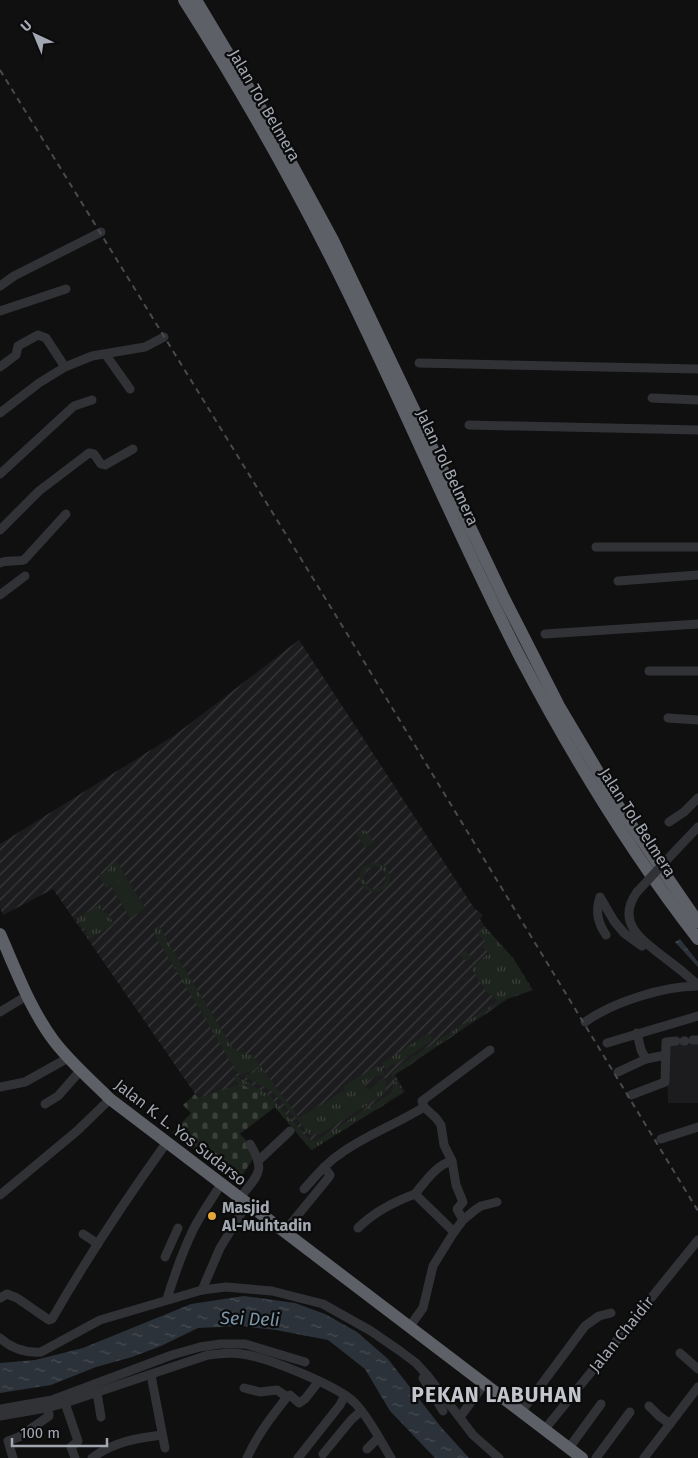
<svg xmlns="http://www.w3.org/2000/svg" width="698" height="1458" viewBox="0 0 698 1458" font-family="'Fira Sans',sans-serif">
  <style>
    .built { fill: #1c1c1e }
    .industrial { fill: url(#industrial-furrows) }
    .grass { fill: url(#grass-tufts); fill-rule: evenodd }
    .cemetery { fill: url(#cemetery-stones) }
    .pitch { fill: #1d231d }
    .water { fill: url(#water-ripples) }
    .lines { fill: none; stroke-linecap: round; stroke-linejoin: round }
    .minor { stroke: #313236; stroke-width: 9 }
    .highway { stroke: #5e6067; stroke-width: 12 }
    .rail { stroke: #484a4f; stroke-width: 2; stroke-dasharray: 6 5; stroke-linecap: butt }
    .minor-bridge { stroke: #313236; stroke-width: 9 }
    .poi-dot { fill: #e3a637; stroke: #0b0b0c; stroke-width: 2 }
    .labels { text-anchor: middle; stroke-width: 4.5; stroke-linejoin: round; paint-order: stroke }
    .street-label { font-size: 16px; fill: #a2a7b1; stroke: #0b0b0c }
    .poi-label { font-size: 16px; font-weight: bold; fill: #a2a7b1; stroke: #0b0b0c; text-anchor: start }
    .water-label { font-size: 18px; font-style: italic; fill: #7b95aa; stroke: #0b0b0c }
    .district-label { font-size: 21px; font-weight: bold; letter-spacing: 1px; fill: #c3c6cd; stroke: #0b0b0c }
  </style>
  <defs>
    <pattern id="industrial-furrows" width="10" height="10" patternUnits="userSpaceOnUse" patternTransform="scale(1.25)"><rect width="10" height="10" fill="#1c1c1e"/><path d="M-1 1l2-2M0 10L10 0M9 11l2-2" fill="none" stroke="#3a3a3c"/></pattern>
    <pattern id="grass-tufts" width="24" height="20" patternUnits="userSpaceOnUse" patternTransform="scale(1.25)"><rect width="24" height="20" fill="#1d231d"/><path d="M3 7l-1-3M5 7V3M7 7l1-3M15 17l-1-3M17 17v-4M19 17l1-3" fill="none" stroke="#3b403b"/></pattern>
    <pattern id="cemetery-stones" width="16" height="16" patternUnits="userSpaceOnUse" patternTransform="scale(1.25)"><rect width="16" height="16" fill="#1d231d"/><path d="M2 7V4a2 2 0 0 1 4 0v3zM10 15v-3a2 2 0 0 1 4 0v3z" fill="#3b403b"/></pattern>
    <pattern id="water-ripples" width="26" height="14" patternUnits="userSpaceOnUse" patternTransform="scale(1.25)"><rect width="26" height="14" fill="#2b3239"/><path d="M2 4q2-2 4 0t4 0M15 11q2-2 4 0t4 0" fill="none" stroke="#474d53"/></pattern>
  </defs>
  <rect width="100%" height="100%" fill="#101011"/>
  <polygon class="built" points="667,1042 698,1042 698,1103 668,1103"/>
  <polygon class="industrial" points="299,640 474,908 483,915 480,919 485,927 513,958 533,990 508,999 395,1075 405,1092 311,1150 268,1099 198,1098 53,889 3,915 0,908 0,844 175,735"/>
  <g class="grass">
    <polygon points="360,829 362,831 365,829 374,843 365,848 357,834 360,832"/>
    <polygon points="117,862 126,877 106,888 98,874 104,874 109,869 108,867"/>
    <path d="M373 862 384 865C394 875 390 888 377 892 362 892 355 880 363 867ZM376 866 384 871 386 880 383 886 375 889 368 887 363 878 367 869Z"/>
    <polygon points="100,905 104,913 107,912 114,924 90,939 87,935 87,931 82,928 77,918"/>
    <path d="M159 925 168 942 234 1050 252 1055 299 1118 345 1090 344 1086 379 1065 385 1074 379 1076 377 1075 364 1084 368 1090 381 1081V1079L385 1078C387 1088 387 1091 379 1098L320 1134 310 1135 275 1094 268 1089 243 1076 260 1070V1068L240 1075 236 1070 154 934V929Z"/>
    <polygon points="485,927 513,958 532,990 507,998 394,1075 393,1077 403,1092 312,1150 268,1099 236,1081 233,1074 269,1095 309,1139 315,1141 390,1094 393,1088 392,1073 402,1064 497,1002 496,999 486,991 472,971 473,967 489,953 482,946 468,960 464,960 460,954 465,951 470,956 486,942 478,934"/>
    <polygon points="429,1033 433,1040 395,1065 392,1064 387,1070 382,1063"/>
  </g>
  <polygon class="cemetery" points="241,1084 268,1099 275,1107 240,1134 247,1141 253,1159 238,1182 172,1133 191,1113 183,1105 195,1094 198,1098"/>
  <g class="pitch">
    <polygon points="126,877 145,908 130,918 111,886"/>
    <polygon points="98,907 108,925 100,930 89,912"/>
  </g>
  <g class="water">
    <polygon points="680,939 698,962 698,967 675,942"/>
    <polygon points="244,1296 295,1303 325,1314 357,1332 388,1359 441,1427 469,1458 435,1458 390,1411 365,1369 328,1340 276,1330 242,1326 198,1328 161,1346 132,1357 96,1367 51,1385 0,1393 0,1363 35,1360 83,1348 191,1304"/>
  </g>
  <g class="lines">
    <g class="minor">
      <polyline points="0,286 14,276 101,232"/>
      <polyline points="0,311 66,289"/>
      <polyline points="106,355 130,389"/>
      <polyline points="419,363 698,369"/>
      <polyline points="0,367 16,355 18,346 38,335 46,338 65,367"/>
      <polyline points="652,398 698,400"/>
      <polyline points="0,413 39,383 65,367 92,356 145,347 164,337"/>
      <polyline points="469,425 698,430"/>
      <polyline points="0,474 74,406 92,400"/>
      <polyline points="0,530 39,491 89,453 94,454 101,464 105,465 133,449"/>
      <polyline points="596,547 698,547"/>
      <path d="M0 563C5 560 16 562 24 560L66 514"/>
      <polyline points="618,581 698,575"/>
      <polyline points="0,595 25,576"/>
      <polyline points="545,634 698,624"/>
      <polyline points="649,671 698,671"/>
      <polyline points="668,718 698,720"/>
      <polyline points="669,822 684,812 698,798"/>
      <polyline points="678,848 698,827"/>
      <path d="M637 892C615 923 642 940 665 958 676 966 687 975 698 985"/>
      <path d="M606 935C598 923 595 912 600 897L614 921 624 933 642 946"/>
      <polyline points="0,1012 28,995"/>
      <path d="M585 1022C613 1002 664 986 698 986"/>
      <polyline points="637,1033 641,1050 646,1059"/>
      <polyline points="693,1040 698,1040"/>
      <polyline points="684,1041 685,1041"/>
      <polyline points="607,1043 698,1016"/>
      <polyline points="618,1072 646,1059 666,1055"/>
      <polyline points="0,1087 25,1082 68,1058"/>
      <polyline points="631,1095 665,1082 666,1042 676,1041"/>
      <polyline points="45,1104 58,1096 80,1071"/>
      <polyline points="661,1139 698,1127"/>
      <polyline points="258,1161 290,1131"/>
      <path d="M452 1161C437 1164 424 1183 415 1194L454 1232"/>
      <path d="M304 1189C315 1177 326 1163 340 1154 366 1135 397 1124 424 1107"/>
      <polyline points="0,1195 77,1131 110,1099"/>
      <path d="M240 1198C257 1175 267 1172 250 1144"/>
      <polyline points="463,1220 457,1209 463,1202 456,1185 452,1161 444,1145 441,1125 436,1118 424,1107 422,1101 490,1050"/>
      <path d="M358 1228C373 1213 396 1201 415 1194"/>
      <polyline points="284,1232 329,1177 330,1175 324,1167"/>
      <polyline points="83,1234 98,1244"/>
      <polyline points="165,1257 178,1228"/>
      <polyline points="202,1290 220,1248 247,1204"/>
      <path d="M0 1298 7 1294 17 1298 49 1320 52 1319C87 1258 126 1199 167 1142"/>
      <path d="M167 1299C174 1276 182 1253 193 1230 201 1214 212 1199 221 1184"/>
      <polyline points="410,1326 423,1308 433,1266 454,1232 463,1220 475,1210 481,1206 497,1202"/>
      <path d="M0 1338C12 1349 25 1353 41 1352L100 1320 202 1290 226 1287 272 1291 323 1304 371 1331 400 1351 416 1363 427 1375 473 1435 499 1458"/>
      <polyline points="680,1353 698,1369"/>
      <polyline points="151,1375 165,1448"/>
      <polyline points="423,1378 443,1411"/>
      <polyline points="244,1388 260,1392 277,1390 287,1397 290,1395 299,1403 305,1399 319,1381"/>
      <polyline points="97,1393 101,1417"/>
      <polyline points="65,1403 78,1441 71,1447 75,1458"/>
      <polyline points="649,1406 659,1416 670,1424"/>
      <polyline points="0,1409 52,1400 172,1355 200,1347 220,1344 245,1344 305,1362"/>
      <polyline points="521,1412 585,1326 599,1316 611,1313"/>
      <path d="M0 1416 46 1408 65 1403 208 1355C219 1354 231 1352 242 1354 267 1357 338 1386 355 1403 370 1419 380 1440 391 1458"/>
      <polyline points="460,1417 485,1383"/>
      <polyline points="545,1429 698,1240"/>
      <polyline points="569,1448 601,1404"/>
      <polyline points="367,1449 378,1438"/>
      <polyline points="323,1454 351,1420 361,1411"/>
      <polyline points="13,1458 8,1441 19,1437 49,1416 49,1414 46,1408"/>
      <path d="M92 1458C113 1442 137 1438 162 1435"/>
      <path d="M247 1458C257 1435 272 1416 287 1397"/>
      <polyline points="298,1458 340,1405 345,1395"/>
      <polyline points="596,1458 630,1412"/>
      <polyline points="644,1458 698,1387"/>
    </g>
    <g class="highway">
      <path d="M184 0C242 91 295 185 343 282 404 406 457 534 520 657 571 754 631 853 698 939"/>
      <polyline points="196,0 269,122 333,240 504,598 559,706 619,807 698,922"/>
      <path d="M0 934C16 970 30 1009 54 1041 71 1063 91 1080 110 1099L582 1458"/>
    </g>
    <polyline class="rail" points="0,70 346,632 698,1211"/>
    <polyline class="minor-bridge" points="637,892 678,848"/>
  </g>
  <circle class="poi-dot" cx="212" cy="1216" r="5"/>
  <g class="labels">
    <g class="street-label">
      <text transform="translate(265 105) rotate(60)" y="6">Jalan Tol Belmera</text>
      <text transform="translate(448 467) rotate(65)" y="6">Jalan Tol Belmera</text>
      <text transform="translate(638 822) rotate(57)" y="6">Jalan Tol Belmera</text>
      <text transform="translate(181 1132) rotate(38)" y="6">Jalan K. L. Yos Sudarso</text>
      <text transform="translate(621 1334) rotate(-51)" y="6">Jalan Chaidir</text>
    </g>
    <g class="poi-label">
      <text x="222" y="1213">Masjid<tspan x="222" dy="18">Al-Muhtadin</tspan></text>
    </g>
    <g class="water-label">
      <text transform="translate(250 1319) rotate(2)" y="6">Sei Deli</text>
    </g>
    <g class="district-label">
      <text x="497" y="1402">PEKAN LABUHAN</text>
    </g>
  </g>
  <g transform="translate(35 35) rotate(316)" stroke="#0b0b0c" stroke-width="4" paint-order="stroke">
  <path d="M0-4L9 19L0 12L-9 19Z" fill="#a2a7b1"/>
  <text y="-8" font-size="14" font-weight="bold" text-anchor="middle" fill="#a2a7b1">U</text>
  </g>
  <path d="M12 1438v8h95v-8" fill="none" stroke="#a2a7b1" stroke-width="2.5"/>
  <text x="20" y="1438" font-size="15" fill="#a2a7b1" stroke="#0b0b0c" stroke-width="4" paint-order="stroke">100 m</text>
</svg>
